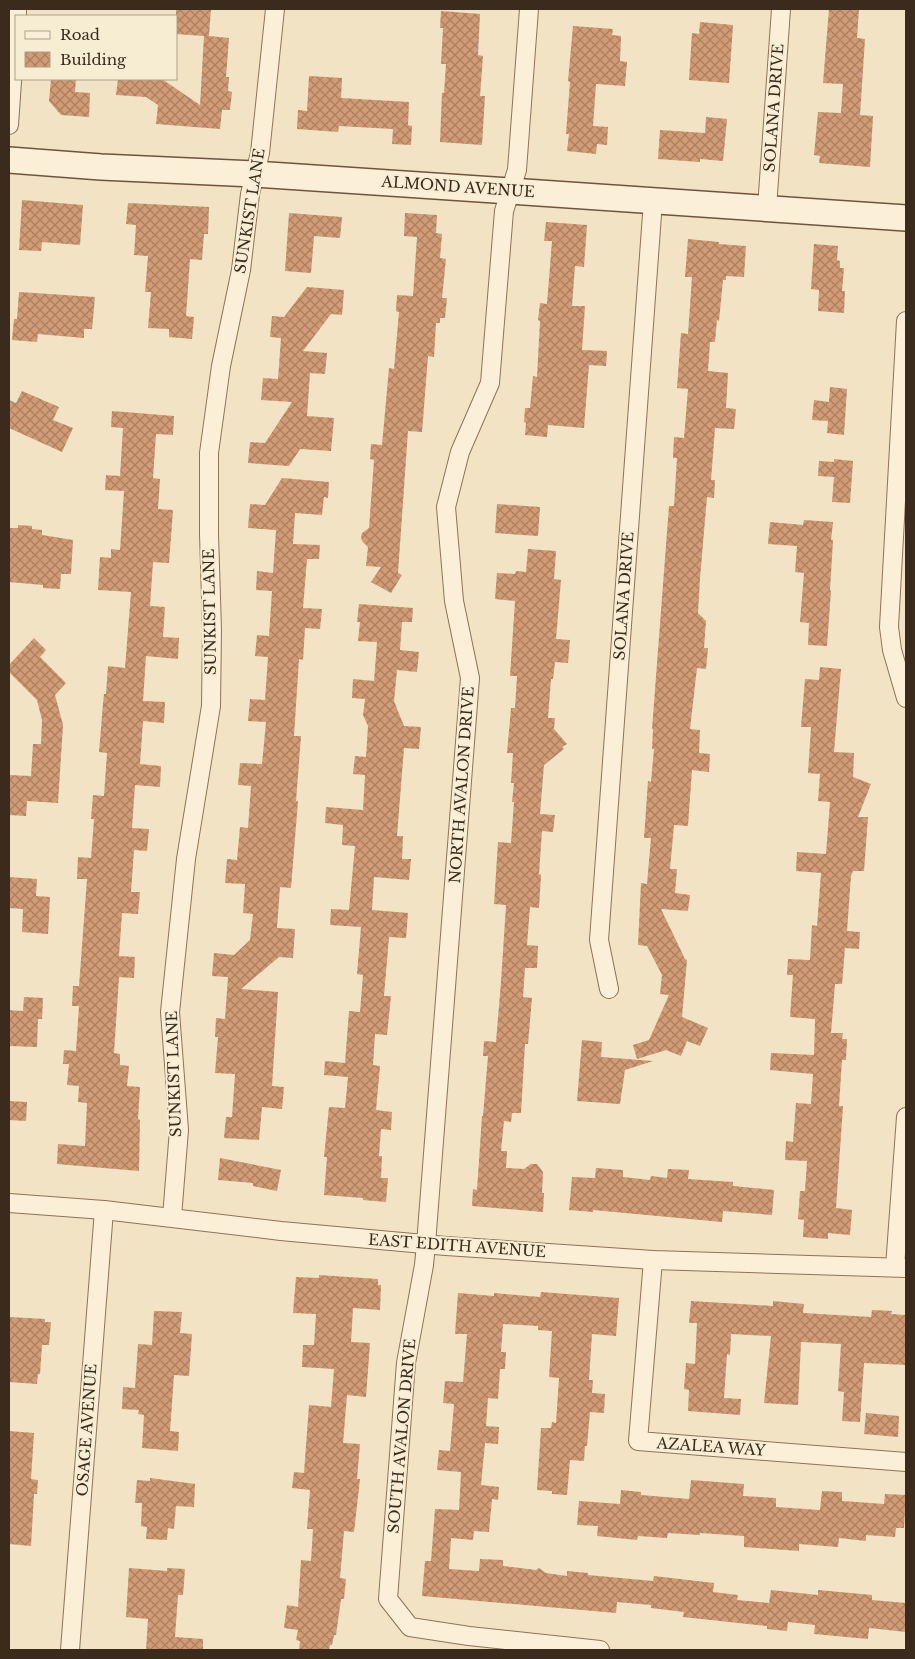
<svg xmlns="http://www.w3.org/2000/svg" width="915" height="1659" viewBox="0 0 915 1659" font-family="'Libre Baskerville',serif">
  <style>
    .building { fill: url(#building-cross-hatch) }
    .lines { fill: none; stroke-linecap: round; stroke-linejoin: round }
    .street-casing { stroke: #8c7358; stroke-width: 20 }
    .secondary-casing { stroke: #6e543c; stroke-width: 28 }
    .street { stroke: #fbf0d7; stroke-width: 18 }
    .secondary { stroke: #fbf0d7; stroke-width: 25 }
    .labels { text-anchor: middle; stroke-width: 4; stroke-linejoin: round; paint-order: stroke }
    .street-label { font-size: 15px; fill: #3b2b1d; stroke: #f7edd3 }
  </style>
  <defs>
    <pattern id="building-cross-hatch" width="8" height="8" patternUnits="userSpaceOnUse" patternTransform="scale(1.25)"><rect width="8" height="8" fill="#d19b76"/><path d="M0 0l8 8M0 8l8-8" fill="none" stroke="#ab7f60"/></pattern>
  </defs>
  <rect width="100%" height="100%" fill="#f1e3c3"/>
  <g class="building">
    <polygon points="176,9 211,9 209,36 229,38 226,77 229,77 228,91 232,92 230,110 222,110 220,129 156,124 158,105 146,97 116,95 118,79 162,79 200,105 204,36 176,34"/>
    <polygon points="829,9 859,9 857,38 865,39 860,115 873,116 870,167 819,163 820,156 814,155 818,112 841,113 843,84 823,83"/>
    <polygon points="441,11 480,14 478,55 483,56 480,96 485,96 482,145 440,142 442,93 444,93 446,64 441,64 443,28 440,28"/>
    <polygon points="700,22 733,25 729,83 689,80 692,33 699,34"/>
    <polygon points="573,26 613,29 612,35 621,36 620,61 627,62 625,86 596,84 593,126 608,127 607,145 597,144 596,154 567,151 569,134 566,134 570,82 568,81"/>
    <polygon points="309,76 342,78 341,98 409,102 408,125 412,126 411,145 392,144 393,129 339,126 338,132 297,129 298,110 307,111"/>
    <polygon points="51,79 76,79 75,92 90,93 89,117 61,115 49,101"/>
    <polygon points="706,117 727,119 723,161 700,159 700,162 658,159 660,130 705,133"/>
    <polygon points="22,200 83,205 80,245 42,242 41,251 19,250"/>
    <polygon points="128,203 209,207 208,234 204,234 202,260 190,259 186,316 194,317 192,339 169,337 169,329 148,328 151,292 145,292 148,256 134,255 136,225 126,224"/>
    <polygon points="289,213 342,217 340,238 314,236 311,273 285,271"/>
    <polygon points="405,213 437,215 436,233 442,234 440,258 446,259 442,298 447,298 445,318 440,318 440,323 436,323 434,357 428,356 422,432 408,431 398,573 402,575 391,593 371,582 381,567 366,566 368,547 362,541 361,537 362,533 369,528 374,460 370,459 371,444 382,445 389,368 394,369 399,312 396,311 397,295 413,296 417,237 404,236"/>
    <polygon points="546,222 587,225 584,267 575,266 572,306 585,306 582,350 607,351 606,366 589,365 584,428 548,425 547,437 525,435 526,423 524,422 525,408 530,408 533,376 537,377 540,321 538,320 540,303 547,304 552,241 544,241"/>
    <polygon points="688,239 719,242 719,244 746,246 744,277 726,276 726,280 723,280 719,321 717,320 715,342 710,342 708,371 728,373 726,408 736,409 734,429 715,428 711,480 715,480 714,498 707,497 700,578 698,613 706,621 704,648 708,648 706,669 697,668 690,729 700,730 699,753 710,754 709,772 692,770 688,826 674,825 670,869 677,869 675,893 690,895 688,911 661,909 685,959 687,960 682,1017 708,1028 700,1046 687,1041 681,1056 666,1050 637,1059 633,1045 649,1040 669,995 660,994 662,975 647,946 638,945 641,883 647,884 651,838 644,838 648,781 651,782 654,749 652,749 653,729 652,729 669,506 674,506 677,458 673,458 674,437 684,438 688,389 677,388 681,333 688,334 692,277 685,277"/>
    <polygon points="814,244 838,246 837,260 840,261 840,268 844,268 842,291 845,291 844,313 818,311 819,290 811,289"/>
    <polygon points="307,287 344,290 342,315 331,314 303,351 327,353 325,374 310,373 307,416 334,418 331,451 300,449 289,466 248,463 250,442 265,443 292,402 261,400 263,378 278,379 281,338 270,337 272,316 284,317"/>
    <polygon points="19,292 95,297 92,329 84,329 84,338 38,334 37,342 12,340 14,319 17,319"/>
    <polygon points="830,387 847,389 844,435 827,433 828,421 812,420 814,400 829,402"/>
    <polygon points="22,391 59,407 53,420 73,428 62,452 9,428 9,400 16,403"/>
    <polygon points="112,411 174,416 173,435 156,434 153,478 160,479 158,509 173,510 169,563 153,562 150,606 165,607 163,637 179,638 178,659 146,656 143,701 165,702 164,723 143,721 140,764 161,766 160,787 135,785 132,828 149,829 147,851 134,850 131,892 140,892 138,914 122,913 119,956 135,957 134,978 119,977 114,1053 120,1054 120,1065 129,1066 127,1086 140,1087 138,1119 140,1120 139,1171 57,1164 58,1144 85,1146 87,1103 78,1102 79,1086 67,1085 69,1064 63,1064 64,1050 76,1051 79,1006 72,1006 73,986 79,986 87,879 77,879 78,857 91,858 94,819 91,819 93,795 104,796 107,753 99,752 103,704 104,694 106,694 108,666 125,668 131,592 98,590 100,557 111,558 111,549 120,550 124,491 105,490 106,475 120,476 123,428 111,427"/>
    <polygon points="834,459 853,461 850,503 832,502 834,477 818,476 819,461 834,462"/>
    <polygon points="282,478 329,482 328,498 324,497 322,515 295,513 293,544 320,545 319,559 307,559 303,608 322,609 320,629 305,628 303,660 299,659 294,736 301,736 296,801 298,801 291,888 280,887 277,928 295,929 293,958 279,957 241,989 278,992 272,1086 284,1087 282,1109 262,1107 259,1140 224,1138 226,1117 232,1117 235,1074 215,1073 218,1037 215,1037 216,1018 225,1019 228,977 212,976 214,953 234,955 250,940 253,914 243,913 245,884 225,883 227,859 237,860 240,827 248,828 251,786 238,785 240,763 262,764 266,722 248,721 250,699 265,700 268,657 255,656 257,635 269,636 272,591 256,590 257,571 273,573 276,530 248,528 250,504 265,505"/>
    <polygon points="497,504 540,507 538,536 495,533"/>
    <polygon points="804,520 833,522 831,540 833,540 830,590 831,591 827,646 808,645 809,623 800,622 804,573 795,572 797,546 768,544 770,522 803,525"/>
    <polygon points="18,525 32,526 32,529 42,530 42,535 73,540 71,574 61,574 60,589 43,588 43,585 9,582 9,528 18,528"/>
    <polygon points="528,549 556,551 554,579 561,580 556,639 570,640 568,663 555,662 553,679 551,679 548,718 555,718 554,729 567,744 562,747 564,749 544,765 540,814 555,815 553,832 542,831 539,874 541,875 539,908 530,907 527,945 538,946 537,968 525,968 523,997 532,998 528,1044 525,1044 521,1113 512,1113 511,1122 504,1121 501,1151 507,1151 506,1168 524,1169 531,1164 537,1164 543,1172 542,1193 544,1193 543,1212 472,1206 473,1189 477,1190 482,1116 483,1116 488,1056 483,1056 484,1041 496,1042 501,982 506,905 494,904 498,842 511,843 514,802 512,802 514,783 511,783 513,753 507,753 511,708 515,708 517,676 510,676 515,601 495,599 497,573 515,574 516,571 526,572"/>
    <polygon points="359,604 413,608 412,622 402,622 400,650 419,652 417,672 397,670 394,701 404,726 421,727 419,749 404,748 397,836 403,836 402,859 411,859 409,880 374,877 372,910 408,913 406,938 389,937 384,996 391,996 387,1035 375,1034 373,1065 380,1066 376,1110 392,1112 391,1130 381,1129 379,1156 382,1156 381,1178 388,1178 386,1202 363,1200 363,1198 324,1195 327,1157 324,1157 329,1107 345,1108 348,1077 324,1075 325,1061 345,1063 349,1011 360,1012 363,975 357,974 361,927 330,925 331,909 349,910 355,846 342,845 343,825 325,823 326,807 363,810 365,775 353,774 355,756 366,757 368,726 363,715 365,699 352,698 353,679 374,681 377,642 358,641 360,622 357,622"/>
    <polygon points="34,638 46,650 40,657 66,683 55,695 63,725 58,803 27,801 26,816 9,815 9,775 31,776 33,744 41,744 42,720 37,700 9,672 9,665"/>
    <polygon points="820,667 841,669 834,752 854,753 853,777 871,784 858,817 868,817 864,871 853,871 851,876 847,931 860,932 859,949 845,948 842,984 835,984 831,1033 843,1033 842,1039 847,1039 846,1060 842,1060 839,1106 843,1106 836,1208 852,1210 850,1235 828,1233 828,1239 803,1237 804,1220 798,1219 800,1191 805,1191 807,1161 785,1160 786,1141 793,1142 796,1103 811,1104 813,1074 770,1070 771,1053 814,1055 815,1019 790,1017 793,975 787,975 788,959 810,960 812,925 817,926 821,873 796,871 797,852 826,854 830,802 818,801 820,774 808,773 811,727 801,727 805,679 819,680"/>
    <polygon points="9,877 37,879 36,896 50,897 48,934 22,932 23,909 9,908"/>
    <polygon points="24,997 43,998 42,1019 38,1019 37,1047 9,1046 9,1010 23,1011"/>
    <polygon points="582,1040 602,1042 601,1057 653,1061 625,1070 620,1104 577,1101"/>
    <polygon points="9,1101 27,1102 26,1121 9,1120"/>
    <polygon points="220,1158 281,1170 277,1191 253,1186 253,1183 218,1180"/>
    <polygon points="596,1168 623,1170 623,1177 650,1180 651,1176 667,1178 668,1169 689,1170 688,1179 733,1182 733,1186 774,1190 772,1215 723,1211 722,1222 593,1210 593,1212 569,1210 572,1177 595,1178"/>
    <polygon points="319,1275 378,1279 378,1285 381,1285 380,1310 353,1308 351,1342 370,1343 366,1397 347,1395 343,1443 360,1444 357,1479 360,1479 354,1532 344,1531 340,1578 346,1579 344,1599 341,1599 336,1635 334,1635 332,1645 330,1645 329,1650 299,1650 300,1641 296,1640 298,1630 284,1628 287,1605 298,1607 301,1560 311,1561 313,1529 307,1529 310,1490 292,1488 294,1472 304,1473 309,1405 331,1407 334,1369 302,1367 303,1345 314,1345 316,1314 293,1313 296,1277 319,1278"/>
    <polygon points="541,1292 619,1298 616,1336 592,1334 589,1380 593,1380 592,1393 605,1394 604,1413 590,1412 587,1446 585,1446 584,1461 570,1460 567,1495 552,1494 552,1491 537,1490 541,1428 551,1428 552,1422 556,1423 559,1378 549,1377 552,1331 538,1330 538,1326 503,1324 501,1352 506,1352 505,1369 500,1369 498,1399 488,1398 486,1426 499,1427 498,1444 485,1443 481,1485 499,1487 498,1500 492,1499 489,1532 474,1531 473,1540 451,1538 449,1569 479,1571 480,1559 503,1560 503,1566 536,1570 539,1568 546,1573 567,1576 567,1571 588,1573 588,1575 653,1581 654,1576 714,1583 713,1592 738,1595 737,1600 769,1603 771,1590 818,1595 818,1590 872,1595 872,1600 906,1603 906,1632 869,1628 868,1639 814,1634 815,1625 788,1622 787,1631 767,1629 767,1626 683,1617 684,1612 651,1608 651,1605 617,1602 616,1613 422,1596 425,1561 431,1561 435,1509 459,1510 461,1472 437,1470 439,1450 450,1451 454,1404 443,1403 445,1381 463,1382 467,1334 455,1334 458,1293 494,1296 494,1293 540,1297"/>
    <polygon points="691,1301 773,1306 773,1301 804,1304 803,1313 871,1317 872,1310 892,1311 891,1314 906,1315 906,1365 864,1363 860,1422 842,1421 844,1392 838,1391 841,1344 801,1342 798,1405 764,1403 771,1336 731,1334 730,1355 727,1354 724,1398 741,1399 740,1415 688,1411 689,1390 684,1389 686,1363 695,1364 697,1323 689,1323"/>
    <polygon points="154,1311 182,1312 180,1333 192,1334 189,1376 174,1375 170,1431 179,1432 178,1451 142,1448 144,1415 138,1414 139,1410 122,1409 123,1387 135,1388 138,1344 152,1345"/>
    <polygon points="9,1317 45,1319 45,1322 51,1322 49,1345 42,1345 40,1374 38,1374 37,1384 9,1382"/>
    <polygon points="866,1413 899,1416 898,1437 864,1434"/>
    <polygon points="9,1431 34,1433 31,1479 38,1480 37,1494 34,1494 31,1546 9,1544 10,1514 9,1514"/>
    <polygon points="150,1478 195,1484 194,1507 176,1506 174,1529 168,1528 167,1540 146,1539 147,1527 141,1526 142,1503 135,1503 137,1480 150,1481"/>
    <polygon points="691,1480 744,1484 743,1496 776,1498 776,1507 820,1510 822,1491 842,1492 842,1501 884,1504 885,1494 906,1495 904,1528 896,1528 895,1537 866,1535 866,1541 839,1538 838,1547 799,1544 799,1551 744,1547 744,1536 700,1533 700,1535 668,1533 667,1538 638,1536 637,1540 597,1536 598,1526 577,1525 579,1501 620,1504 621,1490 641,1492 641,1495 689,1499"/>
    <polygon points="129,1568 167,1571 167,1568 185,1569 183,1595 178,1595 175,1637 203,1639 203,1650 146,1650 148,1619 126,1617"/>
  </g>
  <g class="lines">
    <defs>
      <g id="street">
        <polyline points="529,9 517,170 504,211 490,383 460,452 446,507 454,601 470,678 426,1244 424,1265 406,1363 388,1599 410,1627 469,1636 600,1650"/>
        <polyline points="17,16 17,9"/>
        <polyline points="9,125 16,24"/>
        <polyline points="767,208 781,9"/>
        <polyline points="906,321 889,627 892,650 906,698"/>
        <polyline points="609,989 599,940 653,201"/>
        <polyline points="9,1203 104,1210 281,1231 446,1246 653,1260 906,1268"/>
        <polyline points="172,1217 179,1130 170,1012 186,859 211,706 212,630 209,534 209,453 221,366 241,270 250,194 260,153 275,9"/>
        <polyline points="653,1260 638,1441 906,1462"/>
        <polyline points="895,1267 906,1117"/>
        <polyline points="70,1650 104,1210"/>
      </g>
      <polyline id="secondary" points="9,160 101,167 254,174 510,191 906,218"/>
    </defs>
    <use href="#street" class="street-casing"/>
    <use href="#secondary" class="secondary-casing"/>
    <use href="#street" class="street"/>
    <use href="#secondary" class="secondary"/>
  </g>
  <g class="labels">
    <g class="street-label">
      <text transform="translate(774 108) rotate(-86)" y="5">SOLANA DRIVE</text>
      <text transform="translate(458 187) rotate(4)" y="5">ALMOND AVENUE</text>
      <text transform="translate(250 211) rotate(-81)" y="5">SUNKIST LANE</text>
      <text transform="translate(624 596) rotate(-86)" y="5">SOLANA DRIVE</text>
      <text transform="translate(210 612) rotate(-91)" y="5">SUNKIST LANE</text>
      <text transform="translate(462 785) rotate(-86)" y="5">NORTH AVALON DRIVE</text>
      <text transform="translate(174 1074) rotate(-92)" y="5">SUNKIST LANE</text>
      <text transform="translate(457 1246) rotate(4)" y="5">EAST EDITH AVENUE</text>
      <text transform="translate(87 1430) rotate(-86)" y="5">OSAGE AVENUE</text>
      <text transform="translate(402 1436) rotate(-85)" y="5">SOUTH AVALON DRIVE</text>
      <text transform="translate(711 1447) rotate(4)" y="5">AZALEA WAY</text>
    </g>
  </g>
  <rect width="915" height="1659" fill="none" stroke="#3b2b1d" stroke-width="20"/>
  <rect x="15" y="15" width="162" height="65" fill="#f7edd3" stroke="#ac9f8a"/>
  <rect x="25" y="31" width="25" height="8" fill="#fbf0d7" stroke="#ac9f8a"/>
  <text x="60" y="40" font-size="15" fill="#3b2b1d">Road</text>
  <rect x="25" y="52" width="25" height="15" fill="url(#building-cross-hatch)" stroke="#ac9f8a"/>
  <text x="60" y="65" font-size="15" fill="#3b2b1d">Building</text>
</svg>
